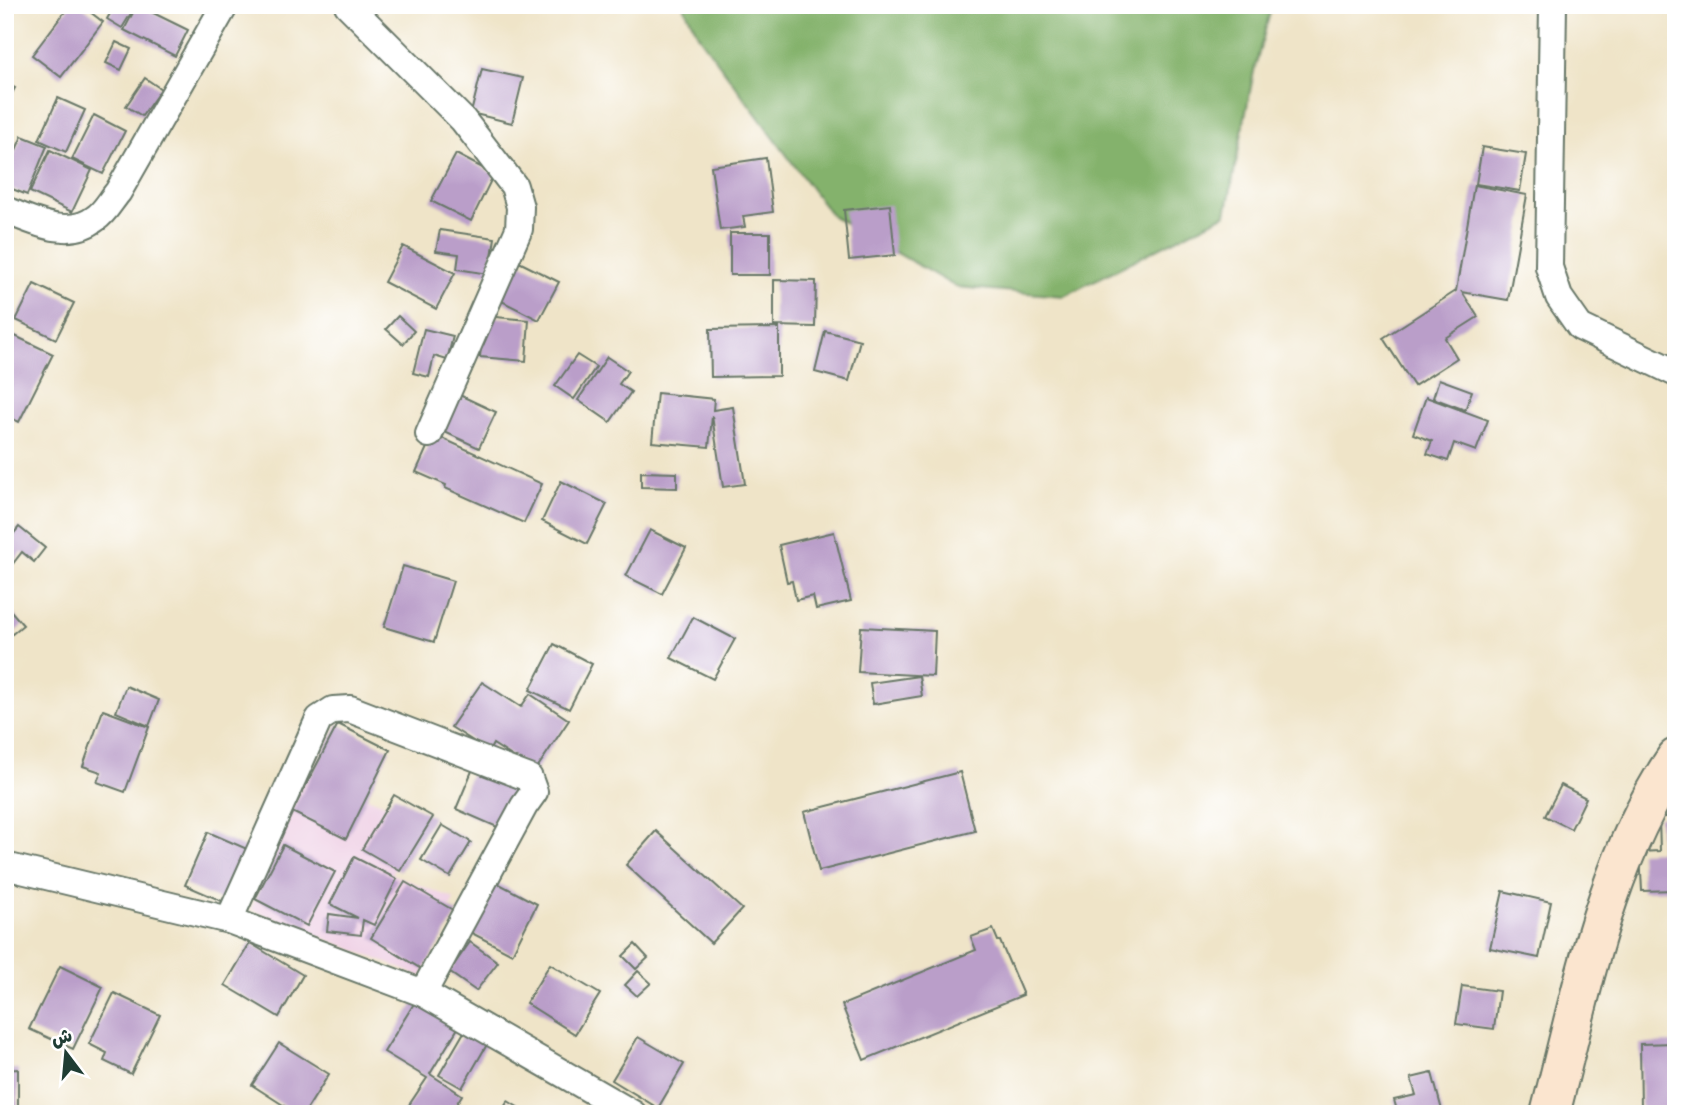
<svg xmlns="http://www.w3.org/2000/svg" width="1681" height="1119" viewBox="0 0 1681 1119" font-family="Itim,'Playpen Sans Arabic',sans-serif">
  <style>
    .built { fill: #efd0e5 }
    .forest { fill: #84b26c; stroke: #527850; stroke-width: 2 }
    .building { fill: #ba9ec9 }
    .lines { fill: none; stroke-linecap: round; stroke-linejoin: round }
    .street-casing { stroke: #687768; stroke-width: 30 }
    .secondary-casing { stroke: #687768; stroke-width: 42 }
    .street { stroke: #fff; stroke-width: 26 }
    .secondary { stroke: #fbe5cf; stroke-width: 38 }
  </style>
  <rect width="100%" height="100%" fill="#fff"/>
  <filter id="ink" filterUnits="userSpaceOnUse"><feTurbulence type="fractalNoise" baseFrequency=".0143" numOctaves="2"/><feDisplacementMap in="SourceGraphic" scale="14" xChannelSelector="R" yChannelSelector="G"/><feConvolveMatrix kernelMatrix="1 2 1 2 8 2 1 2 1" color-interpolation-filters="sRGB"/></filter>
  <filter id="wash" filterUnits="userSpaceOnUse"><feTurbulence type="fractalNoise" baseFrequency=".00686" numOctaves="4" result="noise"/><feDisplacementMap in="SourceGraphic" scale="28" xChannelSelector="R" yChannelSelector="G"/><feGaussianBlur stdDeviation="1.57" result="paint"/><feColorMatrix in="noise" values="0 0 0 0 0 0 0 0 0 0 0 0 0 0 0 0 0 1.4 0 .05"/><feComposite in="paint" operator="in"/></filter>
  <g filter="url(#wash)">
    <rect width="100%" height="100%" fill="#efe4c8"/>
    <polygon class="built" points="306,773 415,816 392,874 454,899 422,977 251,909"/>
    <polygon class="forest" points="683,5 1272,5 1254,71 1226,214 1064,296 956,287 831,215 700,38"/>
    <g id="blocks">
      <g class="building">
        <polygon points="70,5 81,5 103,22 61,77 32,55"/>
        <polygon points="115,5 136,5 122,28 107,19"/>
        <polygon points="137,5 188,30 175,56 124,30"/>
        <polygon points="116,42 131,49 121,70 106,63"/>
        <polygon points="482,69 523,78 512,123 471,113"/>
        <polygon points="145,78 161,89 142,116 126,106"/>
        <polygon points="5,83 15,88 5,106"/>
        <polygon points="58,98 85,110 66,152 39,140"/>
        <polygon points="94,115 125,131 103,174 72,159"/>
        <polygon points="22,136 47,146 27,195 5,186 5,175"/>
        <polygon points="1482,147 1526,154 1520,191 1476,184"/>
        <polygon points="50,150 92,170 72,212 30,192"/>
        <polygon points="456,154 494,174 471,221 431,201"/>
        <polygon points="766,158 773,212 743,216 745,227 720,230 711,166"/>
        <polygon points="1474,185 1527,195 1508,300 1462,292 1478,317 1445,338 1457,358 1414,386 1383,338 1456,291"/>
        <polygon points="890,205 895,255 849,260 844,210"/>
        <polygon points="440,230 495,238 489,274 457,269 459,254 436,251"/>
        <rect x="730" y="233" width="40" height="42"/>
        <polygon points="403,246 455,273 436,309 384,282"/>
        <polygon points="513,259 559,282 539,320 494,297"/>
        <polygon points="774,280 816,281 815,327 774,326"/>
        <polygon points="34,284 74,303 56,339 16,320"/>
        <polygon points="398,316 414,331 403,344 386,329"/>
        <polygon points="484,316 529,320 526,361 480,357"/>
        <polygon points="779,328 779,376 711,377 710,329"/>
        <polygon points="424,329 453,336 447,360 434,356 429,377 413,373"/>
        <polygon points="825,331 860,340 849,381 815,372"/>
        <polygon points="13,335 53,354 19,422 5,415 5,393 11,382 5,379 5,350"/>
        <polygon points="577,355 596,367 574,399 555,386"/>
        <polygon points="607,357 628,371 619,384 631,392 610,422 578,400"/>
        <polygon points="1439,379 1472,391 1465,410 1433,398"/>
        <polygon points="453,392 496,412 479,448 436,428"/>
        <polygon points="657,393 714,399 713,410 733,407 745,484 723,487 712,416 709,447 652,442"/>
        <polygon points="1426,397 1488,420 1476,451 1454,443 1448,461 1427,454 1432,441 1413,434"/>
        <polygon points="433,434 542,484 524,523 445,488 446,485 416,472"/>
        <polygon points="641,472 677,473 677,488 641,487"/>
        <polygon points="561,481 607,504 587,544 542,521"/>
        <polygon points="19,527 45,548 34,562 22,552 11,566 5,561 5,544"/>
        <polygon points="650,530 686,548 662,594 626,576"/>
        <polygon points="834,532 851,601 816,609 813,596 796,600 792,581 787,582 779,545"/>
        <polygon points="403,566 453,581 434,642 384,627"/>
        <polygon points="5,604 23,625 5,640"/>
        <polygon points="693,617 735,639 713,679 671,658"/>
        <polygon points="861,627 935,631 933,676 858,672"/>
        <polygon points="554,644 592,664 569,709 530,690"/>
        <polygon points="919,676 922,696 873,704 870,683"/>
        <polygon points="482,682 521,707 530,694 569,720 535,771 493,744 489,751 451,727"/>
        <polygon points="126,686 159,700 149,726 116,712"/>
        <polygon points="103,710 149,727 125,792 97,782 101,772 83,766"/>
        <polygon points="338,724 390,750 346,839 292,812"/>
        <polygon points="474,766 523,787 504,830 456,809"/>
        <polygon points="960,772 975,831 819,871 804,812"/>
        <polygon points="1561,785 1586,798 1571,829 1545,816"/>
        <polygon points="394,795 433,817 400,871 362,849"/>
        <polygon points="1659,817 1676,817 1676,890 1642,891 1640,852 1660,851"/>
        <polygon points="442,825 471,842 450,877 421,860"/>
        <polygon points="656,831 742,909 711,943 626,865"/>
        <polygon points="208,832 247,849 224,902 185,885"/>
        <polygon points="283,845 335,872 307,926 255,899"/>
        <polygon points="354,857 397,879 374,925 363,920 361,935 327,931 329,914 358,918 330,904"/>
        <polygon points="490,879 537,904 512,954 464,929"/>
        <polygon points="405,882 458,913 423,970 371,938"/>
        <polygon points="1503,891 1551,902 1539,958 1490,948"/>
        <polygon points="993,929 998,941 1000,941 1023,995 864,1060 842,1005 976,950 971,937"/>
        <polygon points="470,942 498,962 476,991 449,972"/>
        <polygon points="250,943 303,975 279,1017 225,985"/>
        <polygon points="635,944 648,958 636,969 623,956"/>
        <polygon points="550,964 600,994 575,1034 526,1003"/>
        <polygon points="60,966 103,987 73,1049 29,1029"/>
        <polygon points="638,971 651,983 637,996 625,985"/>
        <polygon points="1462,986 1499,991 1494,1029 1456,1024"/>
        <polygon points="114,993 160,1015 131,1074 104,1061 107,1053 89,1044"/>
        <polygon points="418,997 461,1023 430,1074 462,1095 450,1114 403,1114 427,1078 384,1052"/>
        <polygon points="467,1027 489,1041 462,1088 439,1075"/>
        <polygon points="638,1037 684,1064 658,1108 612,1080"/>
        <polygon points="279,1043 329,1074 304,1114 297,1114 252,1085"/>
        <polygon points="1676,1043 1676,1108 1641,1109 1640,1044"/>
        <polygon points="18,1069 18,1114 5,1114 5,1070"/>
        <polygon points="1432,1073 1443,1114 1398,1114 1394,1100 1416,1095 1411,1078"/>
        <polygon points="508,1101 529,1114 500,1114"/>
      </g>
    </g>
  </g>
  <g filter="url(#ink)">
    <use href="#blocks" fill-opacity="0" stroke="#687768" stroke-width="2"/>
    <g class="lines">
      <defs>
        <g id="street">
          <polyline points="348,5 463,120 514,186 520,207 519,229 429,434"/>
          <polyline points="1553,5 1549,267 1559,297 1580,327 1676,373"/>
          <path d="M5 210C34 221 68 240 96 218 105 212 111 200 118 192L225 5"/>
          <polyline points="5,866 229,920 423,993 633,1114"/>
          <polyline points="229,920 319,719 333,710 350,709 529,778 534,792 524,806 423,993"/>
        </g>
        <path id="secondary" d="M1550 1114C1581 995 1605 861 1676 758"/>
      </defs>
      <use href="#street" class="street-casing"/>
      <use href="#secondary" class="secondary-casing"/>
      <use href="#street" class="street"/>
      <use href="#secondary" class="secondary"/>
    </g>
  </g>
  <rect width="1681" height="1119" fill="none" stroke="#fff" stroke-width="28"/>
  <g transform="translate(66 1053) rotate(344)" stroke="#ffffff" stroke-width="5" paint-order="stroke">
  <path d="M0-5L12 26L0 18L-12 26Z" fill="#1f3d34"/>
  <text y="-10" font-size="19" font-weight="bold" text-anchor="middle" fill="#1f3d34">ش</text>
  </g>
</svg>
